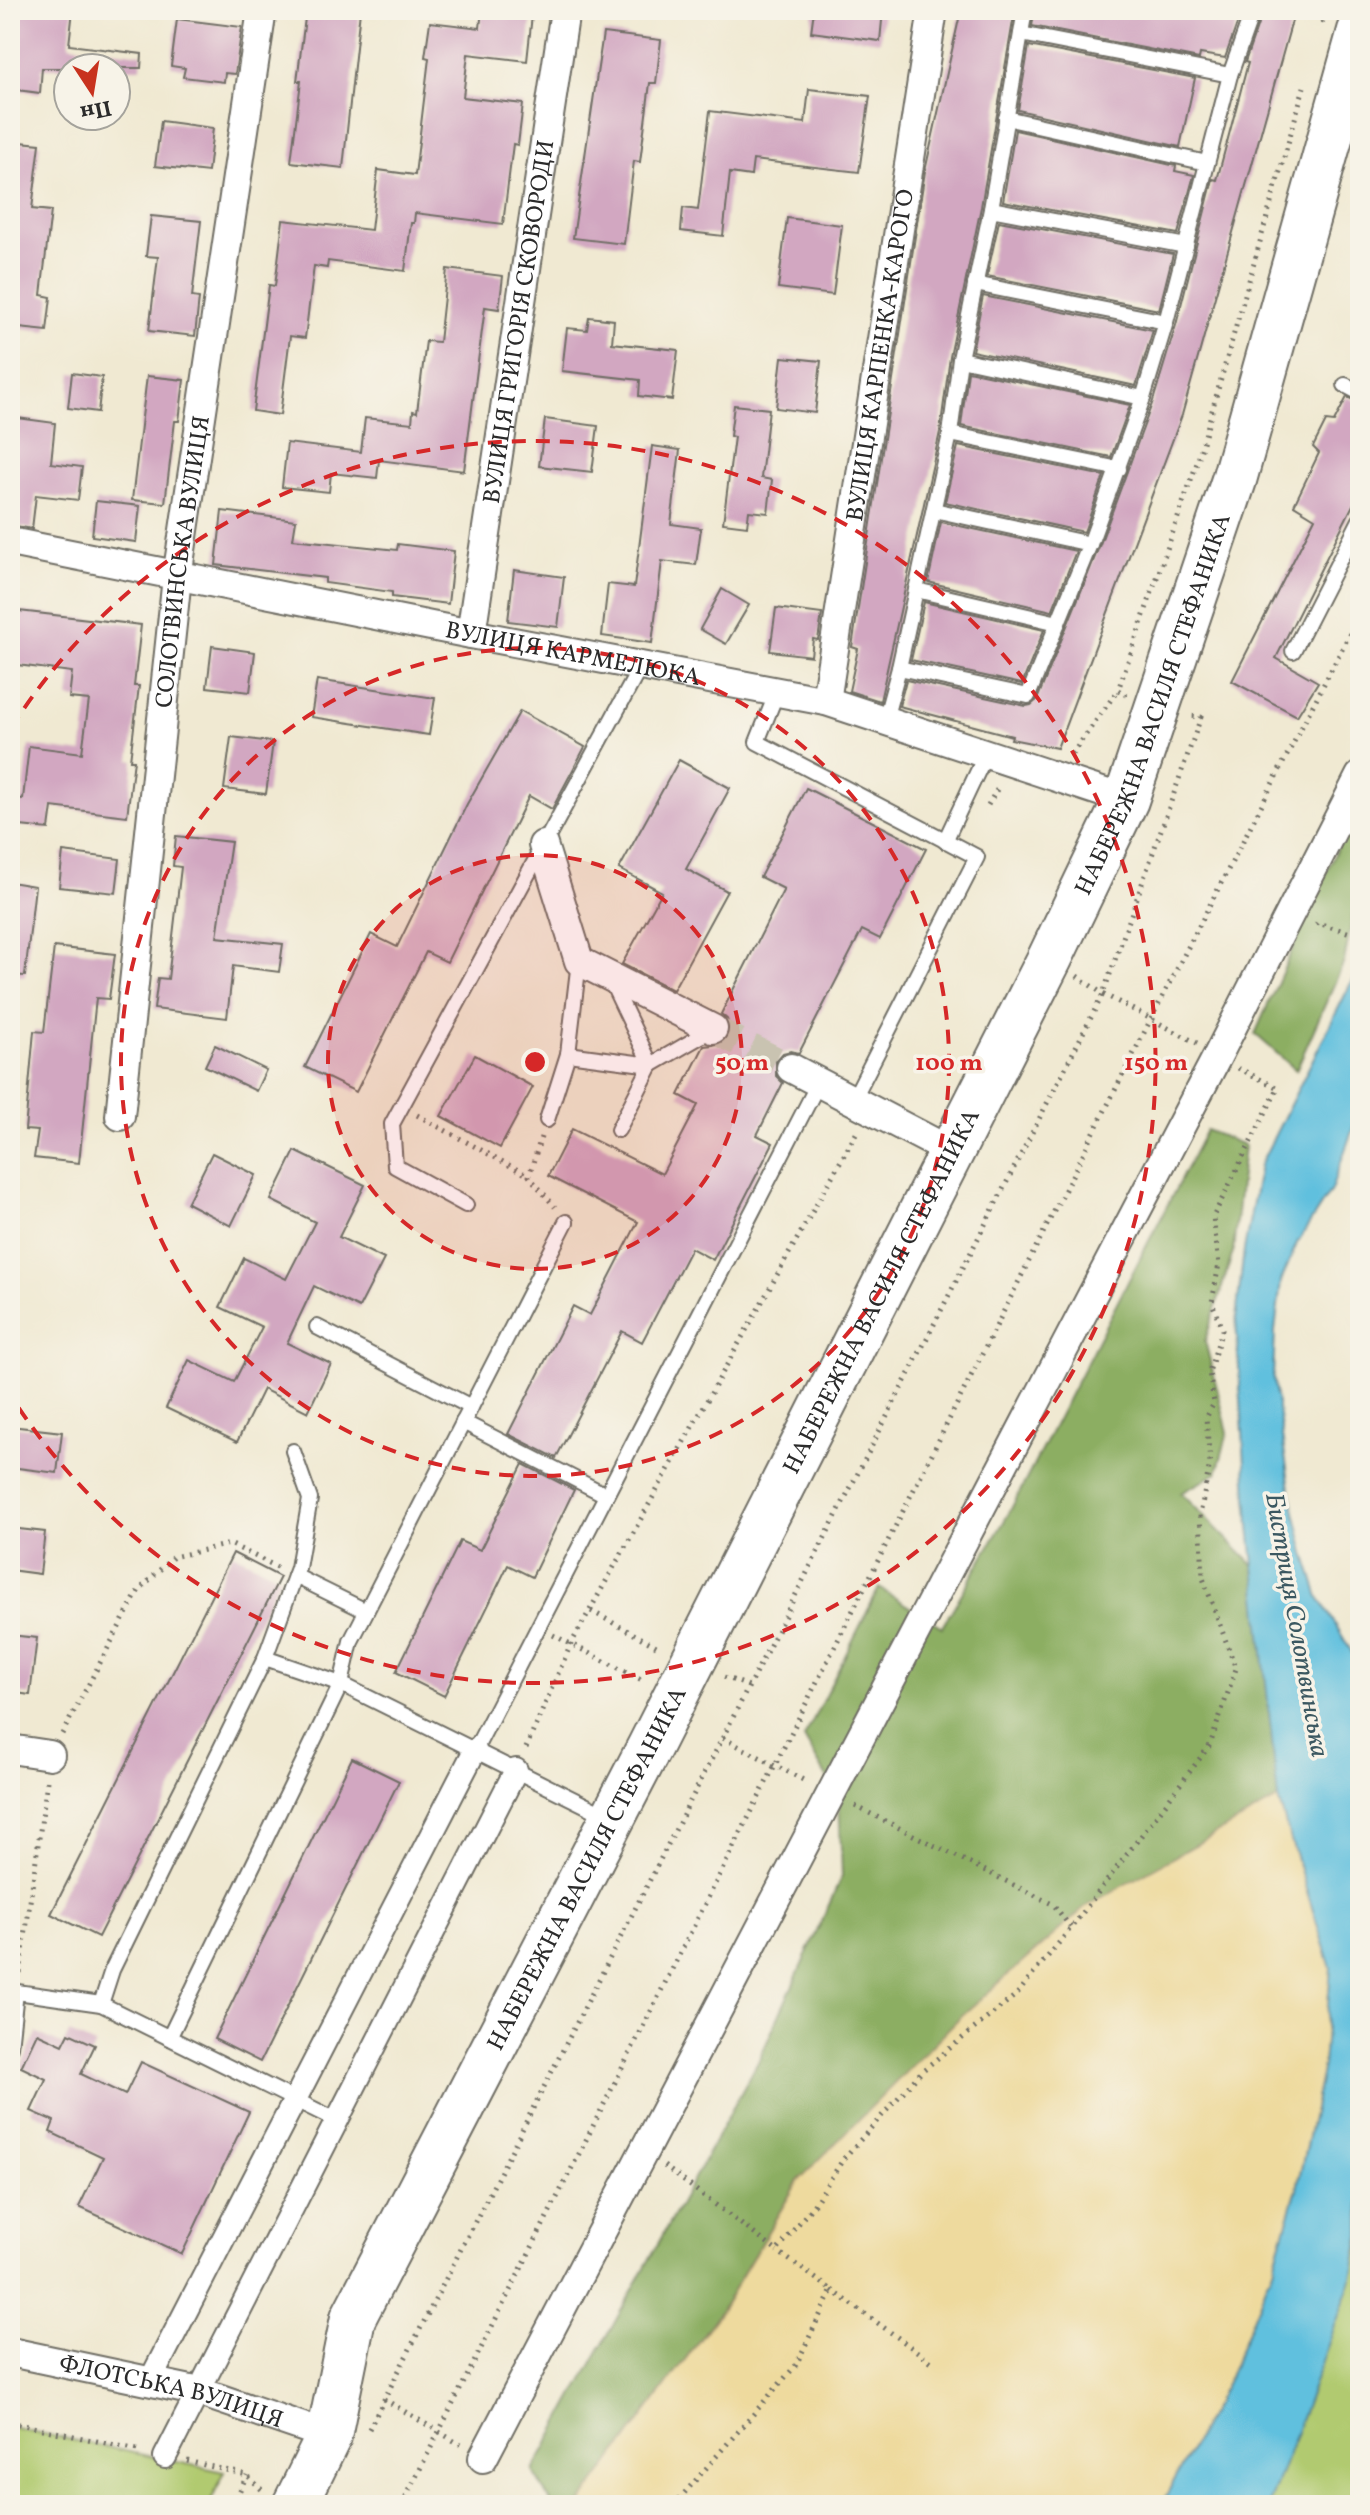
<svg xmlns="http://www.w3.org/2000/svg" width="1370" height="2515" viewBox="0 0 1370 2515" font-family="Vollkorn,serif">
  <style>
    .green { fill: #b1ca6f; stroke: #6e7a4d; stroke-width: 2 }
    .forest { fill: #8cae62; stroke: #5c6c46; stroke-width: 2 }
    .sand { fill: #eeda9e; stroke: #8c8264; stroke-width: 2 }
    .water { fill: #60c0de; stroke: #467684; stroke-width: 2 }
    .building { fill: #d2a7c1 }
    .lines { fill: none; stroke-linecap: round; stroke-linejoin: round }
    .minor-tunnel { stroke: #c9c3b1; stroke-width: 28; stroke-dasharray: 28 14; stroke-linecap: butt }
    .service-casing { stroke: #706e65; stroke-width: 18 }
    .pedestrian-casing { stroke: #706e65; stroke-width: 26 }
    .minor-casing { stroke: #706e65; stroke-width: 32 }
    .primary-casing { stroke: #706e65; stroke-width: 48 }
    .path { stroke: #706e65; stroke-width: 5; stroke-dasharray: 2 6; stroke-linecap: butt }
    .service { stroke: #fff; stroke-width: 14 }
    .pedestrian { stroke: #fff; stroke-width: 22 }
    .minor { stroke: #fff; stroke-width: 28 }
    .primary { stroke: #fff; stroke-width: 44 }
    .ring { fill: none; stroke: #d62828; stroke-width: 4; stroke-dasharray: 14 10 }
    .labels { text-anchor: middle; stroke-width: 7; stroke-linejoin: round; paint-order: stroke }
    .street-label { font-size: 24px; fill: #2b2b2b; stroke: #f7f3e8 }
    .water-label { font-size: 26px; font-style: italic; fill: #3b5861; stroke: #f7f3e8 }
    .centre { fill: #d62828; stroke: #f7f3e8; stroke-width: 4 }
    .ring-label { font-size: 24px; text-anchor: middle; font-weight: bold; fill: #d62828; stroke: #f7f3e8; stroke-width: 7; stroke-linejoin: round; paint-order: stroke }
  </style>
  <rect width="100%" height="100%" fill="#f7f3e8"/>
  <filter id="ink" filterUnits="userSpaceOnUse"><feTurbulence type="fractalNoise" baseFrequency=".0125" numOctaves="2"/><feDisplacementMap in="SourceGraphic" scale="16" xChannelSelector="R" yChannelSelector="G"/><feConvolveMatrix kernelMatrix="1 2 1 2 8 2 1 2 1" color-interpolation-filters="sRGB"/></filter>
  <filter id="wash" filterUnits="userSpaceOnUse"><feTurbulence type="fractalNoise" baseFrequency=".006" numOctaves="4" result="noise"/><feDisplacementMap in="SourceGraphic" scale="32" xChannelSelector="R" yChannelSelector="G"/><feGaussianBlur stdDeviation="1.8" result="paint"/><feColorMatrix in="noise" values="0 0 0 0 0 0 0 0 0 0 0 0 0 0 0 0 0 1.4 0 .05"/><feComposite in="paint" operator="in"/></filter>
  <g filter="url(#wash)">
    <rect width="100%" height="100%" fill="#f0e9d2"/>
    <g class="green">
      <polygon points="1360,2236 1360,2505 1269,2505 1351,2282"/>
      <polygon points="10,2427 225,2472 209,2505 10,2505"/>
    </g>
    <g class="forest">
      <polygon points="1360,796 1360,894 1356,898 1344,962 1296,1070 1255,1034"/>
      <polygon points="1206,1130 1244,1145 1233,1252 1205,1341 1228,1432 1217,1473 1181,1493 1254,1566 1278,1799 1174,1857 798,2181 722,2309 579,2505 552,2505 533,2471 758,2062 842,1876 839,1798 804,1738 879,1588 942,1627 1009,1513"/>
    </g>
    <polygon class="sand" points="1278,1799 1331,1968 1323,2066 1297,2189 1272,2272 1227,2382 1161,2505 579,2505 722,2309 798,2181 961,2016 1088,1905"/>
    <polygon class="water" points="1360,965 1360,1108 1331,1190 1297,1243 1281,1281 1275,1331 1273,1377 1291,1495 1305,1553 1319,1597 1360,1666 1360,2236 1351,2282 1269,2505 1161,2505 1227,2382 1272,2272 1297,2189 1323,2066 1331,1968 1278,1799 1247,1497 1236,1319 1244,1250 1260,1165"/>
    <g id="blocks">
      <g class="building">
        <polygon points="15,10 73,10 69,45 142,54 141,68 42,68 40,93 10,89 10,53"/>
        <polygon points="306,10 360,10 343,168 291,162 301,81 297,81"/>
        <polygon points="482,10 532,15 527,61 468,54 463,97 523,104 518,145 513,144 503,224 415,213 414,223 411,223 405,271 328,261 327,268 314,266 305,338 290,336 280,415 253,411 269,285 275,286 283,220 371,230 378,170 415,175 429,58 425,57 430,22 480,28"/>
        <polygon points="814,10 883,10 880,41 811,32"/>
        <polygon points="961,10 1015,10 981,207 950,357 940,432 880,701 849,691 858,649 852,647 925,171"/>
        <polygon points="1035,10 1242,10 1225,58 1200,54 1199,59 1032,26"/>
        <polygon points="1263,10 1295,10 1182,415 1057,748 1011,739 1012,736 899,706 906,680 1026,706 1031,705 1037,700 1099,547 1153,401 1176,325 1213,179 1217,180 1248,63 1245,62"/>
        <polygon points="177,19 242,27 235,74 225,73 224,82 183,77 185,68 171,66"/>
        <polygon points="603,33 661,40 656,83 650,83 640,162 634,161 624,244 573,238"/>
        <polygon points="1029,46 1195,78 1180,147 1018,110"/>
        <polygon points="809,89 870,96 859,172 753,160 751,176 730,173 723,236 681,231 683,208 698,210 710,111 805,123"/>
        <polygon points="161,121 213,128 208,172 155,166"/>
        <polygon points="1015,130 1176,166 1175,171 1194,175 1178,234 1003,201"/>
        <polygon points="10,141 40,144 32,209 51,211 41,295 51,297 47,331 10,327"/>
        <polygon points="151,216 201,221 192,297 199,298 195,336 149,331 158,257 146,256"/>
        <polygon points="787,218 842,225 833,295 778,288"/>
        <polygon points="999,221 1173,254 1159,310 987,276"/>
        <polygon points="447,269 503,276 499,309 485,307 464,471 379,460 377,478 331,473 329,492 282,487 287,443 361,452 365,418 412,423 413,411 417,412 426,341 439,342"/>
        <polygon points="983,296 1153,330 1136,386 972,351"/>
        <polygon points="589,317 614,320 612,343 678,350 672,400 639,396 640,380 562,371 567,328 587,330"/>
        <polygon points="782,357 821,361 815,413 776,408"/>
        <polygon points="968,371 1130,405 1111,457 961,426"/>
        <polygon points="72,373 102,377 98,412 68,408"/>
        <polygon points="147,376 184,380 179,421 175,421 165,503 132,500"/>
        <polygon points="1347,397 1360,403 1360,491 1276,658 1318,682 1297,716 1232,681 1315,518 1294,505 1319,453 1313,447 1326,421 1334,422"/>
        <polygon points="734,405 769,409 761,478 772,480 768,513 749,511 747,526 723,523 734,437 730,436"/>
        <polygon points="10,417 55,423 51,463 82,467 78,500 36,495 32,529 10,525"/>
        <polygon points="545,419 598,426 592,472 539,466"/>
        <polygon points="652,446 680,450 671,524 701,528 696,565 662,561 652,643 602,636 608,584 634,587"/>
        <polygon points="958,446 1104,476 1084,532 945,502"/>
        <polygon points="96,501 140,506 136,542 92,536"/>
        <polygon points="222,511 296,520 293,539 397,550 398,544 454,551 448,604 392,597 392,592 325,583 325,578 216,565"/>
        <polygon points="941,522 1076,551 1052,611 928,582"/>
        <polygon points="514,570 564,577 558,627 508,621"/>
        <polygon points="722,589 749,605 726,644 700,629"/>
        <polygon points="924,602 1044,630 1022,684 911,660"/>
        <polygon points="776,608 822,614 818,640 813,639 811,656 770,651"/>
        <polygon points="10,610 141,625 134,686 139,686 130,760 134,760 127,816 52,807 49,829 11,825 14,798 23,799 29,746 82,753 89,700 69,698 72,672 10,664"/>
        <polygon points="212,646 255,652 250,692 207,687"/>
        <polygon points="317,680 435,698 429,735 311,717"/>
        <polygon points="520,711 585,747 552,809 529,796 447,962 426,952 356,1092 305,1067 371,934 397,947 467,804"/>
        <polygon points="231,737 273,742 266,794 224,789"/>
        <polygon points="679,760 730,788 686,869 727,891 673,990 622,964 662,892 619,869"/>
        <polygon points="806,788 926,849 880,939 862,930 799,1053 791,1051 783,1053 776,1061 776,1076 783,1083 757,1135 773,1143 713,1260 691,1248 642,1342 622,1331 556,1458 508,1434 573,1306 590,1315 638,1222 548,1176 572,1129 662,1174 698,1105 679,1095 704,1046 722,1044 728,1037 730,1027 727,1019 721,1014 784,889 760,877"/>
        <polygon points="176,836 231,842 217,937 283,944 279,972 233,966 227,1018 154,1009 158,978 168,979 181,867 173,866"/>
        <polygon points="63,852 120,859 116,893 59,887"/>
        <polygon points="10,882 35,886 25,976 10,975"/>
        <polygon points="54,947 115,954 109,999 96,998 79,1163 34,1158 38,1131 25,1130 34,1031 44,1032"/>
        <polygon points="215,1045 266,1070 256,1091 205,1066"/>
        <polygon points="475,1055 533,1087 500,1148 441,1116"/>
        <polygon points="295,1151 365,1185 339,1237 384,1259 359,1308 314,1286 287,1343 331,1364 308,1412 263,1389 237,1442 166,1408 189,1360 234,1382 262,1327 220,1307 244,1258 286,1279 315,1222 271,1200"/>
        <polygon points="212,1153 256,1175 231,1226 187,1203"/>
        <polygon points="10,1426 62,1432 57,1473 10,1467"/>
        <polygon points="523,1464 574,1490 532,1577 508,1565 444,1696 396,1672 460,1541 480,1550"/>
        <polygon points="10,1528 45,1532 40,1574 10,1570"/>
        <polygon points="233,1553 280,1577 98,1937 51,1914"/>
        <polygon points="10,1635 37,1638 30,1695 10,1692"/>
        <polygon points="352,1758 399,1781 260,2062 214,2039"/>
        <polygon points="37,2033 63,2045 69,2033 95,2045 81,2074 125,2095 141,2062 249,2112 182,2254 79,2207 103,2157 50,2132 54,2121 31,2111 46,2079 21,2067"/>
      </g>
    </g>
  </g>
  <g filter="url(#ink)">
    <use href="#blocks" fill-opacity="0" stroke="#706e65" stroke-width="2"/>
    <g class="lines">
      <polyline class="minor-tunnel" points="713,1029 791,1068"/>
      <defs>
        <g id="service">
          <polyline points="1021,34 1230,75"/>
          <polyline points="1006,118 1207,163"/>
          <polyline points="991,209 1186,246"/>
          <polyline points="975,284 1166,322"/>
          <polyline points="960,359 1143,398"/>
          <polyline points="1345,385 1360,393"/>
          <polyline points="950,434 1119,469"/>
          <polyline points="934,510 1090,544"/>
          <polyline points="916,590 1058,623"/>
          <polyline points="1293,651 1360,520"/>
          <polyline points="899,668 1028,696 1090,544 1143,398 1166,322 1230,75 1253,10"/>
          <polyline points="777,692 757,742 977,857 853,1100"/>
          <polyline points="885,720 899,668 950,434 960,359 991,209 1025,10"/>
          <polyline points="945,841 986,754"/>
          <polyline points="610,979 651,1065 618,1130"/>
          <polyline points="568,1054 651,1065 713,1029"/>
          <polyline points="547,1120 568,1054 579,961"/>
          <polyline points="466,1205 395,1166 392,1124 641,666"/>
          <polyline points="317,1327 471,1407"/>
          <polyline points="463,1422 606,1495"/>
          <polyline points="295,1576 366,1611"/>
          <polyline points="265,1658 341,1684 609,1817"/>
          <polyline points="475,1750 819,1082"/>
          <polyline points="10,1991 101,2004 336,2120"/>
          <polyline points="101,2004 112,1970 265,1658 298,1568 310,1499 293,1451"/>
          <polyline points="169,2038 341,1684 351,1641 566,1222"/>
          <polyline points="10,2047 16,1992"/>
        </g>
        <g id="pedestrian">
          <polyline points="150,2381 475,1750"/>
          <polyline points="165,2457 516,1770"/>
        </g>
        <g id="minor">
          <path id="s1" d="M10 542 471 634 826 701 1126 800"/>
          <path id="s2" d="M471 634 565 10"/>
          <path id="s3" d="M826 701 933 10"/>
          <polyline points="543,845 579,961 713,1029"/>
          <polyline points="791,1068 950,1151"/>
          <path id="s4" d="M120 1116 177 577 262 10"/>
          <polyline points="10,1749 50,1755"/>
          <path id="s5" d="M10 2352 200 2392 329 2436"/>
          <polyline points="483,2458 1218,1055 1360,776"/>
        </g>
        <g id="primary">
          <path id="s6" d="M295 2505 329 2436 353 2318 650 1746 1050 958 1126 800 1234 480 1360 31"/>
        </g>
      </defs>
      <use href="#service" class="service-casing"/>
      <use href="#pedestrian" class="pedestrian-casing"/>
      <use href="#minor" class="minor-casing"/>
      <use href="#primary" class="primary-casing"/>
      <g class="path">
        <polyline points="1322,23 1326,10"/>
        <polyline points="1127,695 1118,690 1198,460 1304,87"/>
        <polyline points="1072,754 1118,690"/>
        <polyline points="988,805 999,786"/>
        <polyline points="1316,925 1318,923 1360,936"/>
        <polyline points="1077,976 1103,994 1197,1043"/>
        <polyline points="417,1115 529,1176"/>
        <polyline points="541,1137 529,1176 555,1207"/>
        <polyline points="591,1611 660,1648"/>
        <polyline points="553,1635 644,1681"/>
        <polyline points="724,1677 749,1686"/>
        <polyline points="62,1734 139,1590 173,1557 230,1544 277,1567"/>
        <polyline points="723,1738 807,1782"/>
        <polyline points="526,1748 571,1644 858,1130"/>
        <polyline points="855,1806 1054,1905 1071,1928"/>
        <polyline points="20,1973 47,1781"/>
        <polyline points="664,2166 777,2251 815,2203 844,2158 923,2070 1017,1994 1071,1928 1210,1745 1236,1669 1203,1578 1200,1515 1210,1463 1206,1418 1214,1403 1209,1372 1222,1330 1212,1302 1219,1264 1213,1217 1278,1088 1238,1068"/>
        <polyline points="832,2290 933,2363"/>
        <polyline points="384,2399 461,2445"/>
        <polyline points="10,2422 142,2451"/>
        <polyline points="369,2429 1103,994 1201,717 1188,716"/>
        <polyline points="187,2461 247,2475 264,2492"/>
        <polyline points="233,2505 247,2475"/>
        <polyline points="402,2505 1151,1019 1360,614"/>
        <polyline points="674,2505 796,2365 832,2290 777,2251"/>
      </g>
      <use href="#service" class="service"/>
      <use href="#pedestrian" class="pedestrian"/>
      <use href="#minor" class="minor"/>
      <use href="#primary" class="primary"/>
    </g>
  </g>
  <circle cx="535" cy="1062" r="207" fill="#d62828" fill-opacity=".12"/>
  <g class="ring">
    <circle cx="535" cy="1062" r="207"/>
    <circle cx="535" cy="1062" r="414"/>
    <path d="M11 728A621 621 0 1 1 11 1396"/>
  </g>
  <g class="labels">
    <g class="street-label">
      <text dy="8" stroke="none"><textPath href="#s2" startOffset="316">ВУЛИЦЯ ГРИГОРІЯ СКОВОРОДИ</textPath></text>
      <text dy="8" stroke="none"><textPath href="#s3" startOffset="350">ВУЛИЦЯ КАРПЕНКА-КАРОГО</textPath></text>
      <text dy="8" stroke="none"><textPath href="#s4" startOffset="558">СОЛОТВИНСЬКА ВУЛИЦЯ</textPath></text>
      <text dy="8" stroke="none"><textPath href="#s1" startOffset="574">ВУЛИЦЯ КАРМЕЛЮКА</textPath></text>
      <text dy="8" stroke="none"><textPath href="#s6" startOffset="2000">НАБЕРЕЖНА ВАСИЛЯ СТЕФАНИКА</textPath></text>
      <text dy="8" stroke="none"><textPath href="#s6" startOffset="1352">НАБЕРЕЖНА ВАСИЛЯ СТЕФАНИКА</textPath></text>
      <text dy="8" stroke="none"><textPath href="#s6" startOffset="704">НАБЕРЕЖНА ВАСИЛЯ СТЕФАНИКА</textPath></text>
      <text dy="8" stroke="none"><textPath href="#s5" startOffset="166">ФЛОТСЬКА ВУЛИЦЯ</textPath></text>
    </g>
    <g class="water-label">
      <text transform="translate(1298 1625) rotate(80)" y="9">Бистриця Солотвинська</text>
    </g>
  </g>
  <circle cx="535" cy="1062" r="12" class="centre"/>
  <g class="ring-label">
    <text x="742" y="1070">50 m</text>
    <text x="949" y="1070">100 m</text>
    <text x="1156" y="1070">150 m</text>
  </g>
  <rect width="1370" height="2515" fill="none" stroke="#f7f3e8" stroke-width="40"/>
  <g transform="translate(92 92) rotate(168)"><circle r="38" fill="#f7f3e8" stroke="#a5a39c" stroke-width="2"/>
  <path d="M0-6L14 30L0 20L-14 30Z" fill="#c8321e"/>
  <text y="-12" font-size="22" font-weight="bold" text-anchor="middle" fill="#2b2b2b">Пн</text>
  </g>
</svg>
